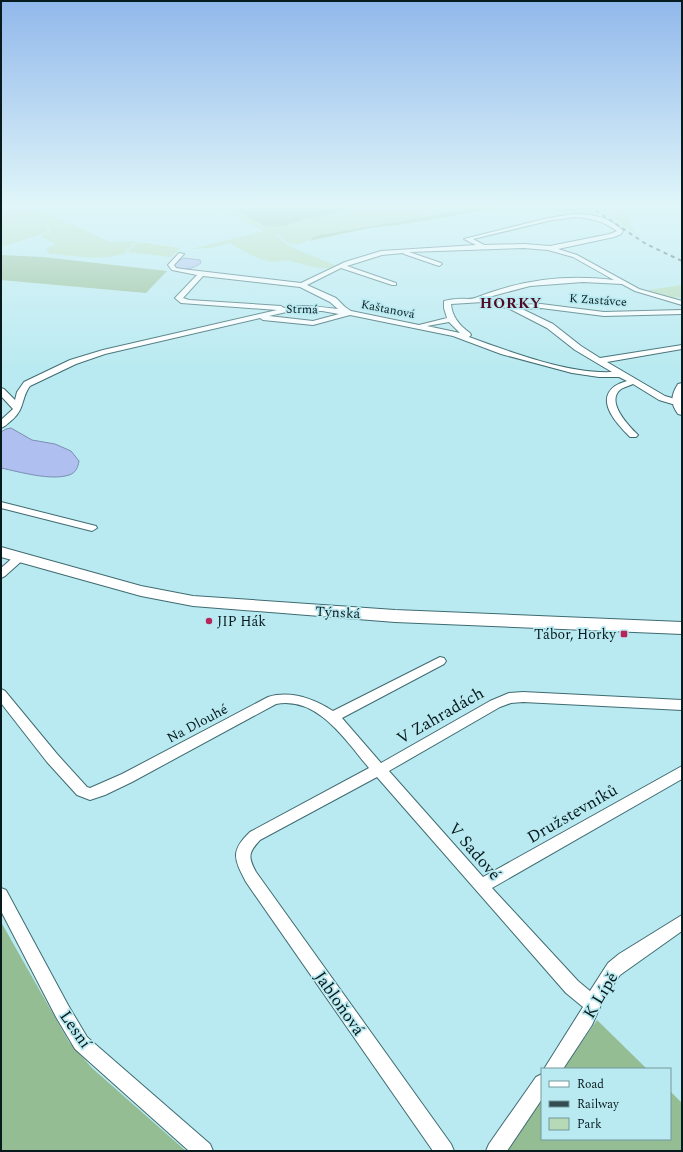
<svg xmlns="http://www.w3.org/2000/svg" width="683" height="1152" viewBox="0 0 683 1152" font-family="Spectral,serif">
  <style>
    .green { fill: #b6dab5 }
    .forest { fill: #95bd94 }
    .water { fill: #aebff0; stroke: #7c8eb1 }
    .lines { fill: none; stroke-linecap: round; stroke-linejoin: round }
    .street-casing { stroke: #3e6b71; stroke-width: 2 }
    .secondary-casing { stroke: #3e6b71; stroke-width: 2 }
    .street { fill: #fff; fill-rule: evenodd }
    .secondary { fill: #fff; fill-rule: evenodd }
    .rail { stroke: #334d51; stroke-width: 2; stroke-dasharray: 4 4; stroke-linecap: butt }
    .poi-dot { fill: #b5275b; stroke: #baeaf1; stroke-width: 1.5 }
    .labels { text-anchor: middle; stroke-width: 3.5; stroke-linejoin: round; paint-order: stroke }
    .far-street-label { font-size: 12px; fill: #071a1d; stroke: #baeaf1 }
    .street-label { font-size: 14px; fill: #071a1d; stroke: #baeaf1 }
    .poi-label { font-size: 14px; fill: #071a1d; stroke: #baeaf1; text-anchor: start }
    .far-district-label { font-size: 15px; font-weight: bold; letter-spacing: 1px; fill: #4f0b24; stroke: #baeaf1 }
    .near-street-label { font-size: 17px; fill: #071a1d; stroke: #baeaf1 }
  </style>
  <rect width="100%" height="100%" fill="#baeaf1"/>
  <g class="green">
    <path d="M1 206H33L110 242 137 241 125 251V253C99 262 76 255 50 254L46 249 55 244 41 237 44 234 51 233C48 229 48 225 44 222L48 232 1 247Z"/>
    <path d="M212 206H229L262 225 274 227 285 226 309 218 372 206 477 207 320 235C309 238 299 249 287 242 283 239 279 234 273 234L291 247 337 266C320 272 308 265 291 261 284 259 280 262 273 262 260 261 241 250 230 243L211 248 191 249 264 231Z"/>
    <polygon points="596,206 627,206 625,208 634,233"/>
    <polygon points="138,242 181,248 171,257 126,252"/>
    <polygon points="682,285 682,298 672,297 648,290"/>
  </g>
  <g class="forest">
    <polygon points="229,206 372,206 309,218 285,226 274,227 262,225"/>
    <polygon points="474,206 585,206 592,211 487,210 399,225 369,228 309,241 314,237 320,235 476,208"/>
    <polygon points="1,255 43,257 167,271 146,293 1,280"/>
    <polygon points="1,922 69,1042 92,1068 186,1151 1,1151"/>
    <polygon points="597,1020 647,1069 563,1069"/>
    <polygon points="670,1091 682,1103 682,1151 505,1151 542,1099 542,1139 670,1139"/>
  </g>
  <g class="water">
    <path d="M184 258 200 260 201 263C193 269 181 272 173 265L174 263Z"/>
    <path d="M11 428 32 440 55 444 71 451 79 461C78 467 76 473 69 475 51 481 20 472 1 468V432L6 429Z"/>
  </g>
  <g class="lines">
    <defs>
      <g id="street">
        <path d="M574 214C592 214 610 217 623 231L621 234 614 237 558 249 577 255 639 289 682 301V305L635 291 622 284 583 282 530 286 485 298 514 305 541 304 604 312 682 310V314L604 316 541 308 522 309 553 324 581 346 600 358 682 345V349L607 362 665 396 682 401V405L679 406 659 400 633 384C629 386 624 387 621 389 605 401 628 425 636 433L638 435 636 437H630C619 426 594 401 615 386 618 384 623 382 627 381L619 377H599L572 373 501 354 453 336 350 315 313 325 263 320 260 318 105 354 76 364 30 386C21 398 25 409 12 420 8 423 6 426 1 428V420L13 409 1 396V388L4 389 15 400 17 392 24 382 70 360 103 350 277 310 181 303 175 298 197 275 172 270 168 265 179 253 184 254 174 265 176 268 182 269 301 283 345 262 381 251 476 245 464 239 548 218ZM574 217C591 218 603 221 617 231L610 234 550 246 524 244 484 245 473 239 548 221ZM524 248 548 250 573 257 614 280C564 274 521 280 475 298 470 300 462 298 457 299 452 299 448 300 444 301V308L447 318 419 325 351 311 345 307 336 298 307 285 341 268 392 285H396V283L347 266 382 255 403 253 404 254 439 266 442 264 441 263 409 252ZM203 276 300 287 330 302 338 309C321 307 302 304 284 308L281 306 189 300 183 298ZM483 302 510 309 547 328 575 350 612 372C569 374 510 352 469 337L471 335 470 333C460 326 452 317 451 304ZM291 311H322L339 314 313 321 269 316ZM449 322 460 333 427 326Z"/>
        <polygon points="1,502 96,526 97,528 92,531 1,508"/>
        <polygon points="20,554 24,555 25,557 24,559 5,576 1,578 1,568 16,555"/>
        <path d="M440 657 444 658 446 661 444 664 342 718 381 763 490 701 509 693 523 692 682 700V710L523 702 511 703 500 707 389 771 483 877 682 766V779L492 888 578 981 590 991 608 963 619 954 682 915V931L620 975 604 998 592 1025 563 1069H544L583 1007 566 993 377 777 260 840C248 853 248 857 256 872L451 1144 454 1151H433L246 882C234 859 230 851 250 832L369 768C346 741 318 696 276 704L132 782 105 795 90 800 77 795 47 762 1 703V689L5 691 57 754 87 787 90 788 122 774 268 697C291 690 314 699 333 711Z"/>
        <polygon points="1,888 6,890 68,1005 87,1037 210,1144 213,1151 189,1151 75,1049 56,1017 1,911"/>
        <polygon points="542,1074 542,1099 507,1151 486,1151 489,1144 536,1077"/>
      </g>
      <g id="secondary">
        <path d="M682 383V415L678 414C670 403 671 395 678 384Z"/>
        <polygon points="1,547 141,586 193,596 395,610 682,622 682,634 395,622 193,606 141,596 1,557"/>
      </g>
    </defs>
    <use href="#street" class="street-casing"/>
    <use href="#secondary" class="secondary-casing"/>
    <use href="#street" class="street"/>
    <use href="#secondary" class="secondary"/>
    <polyline class="rail" points="589,206 646,244 682,261"/>
  </g>
  <linearGradient id="sky" x2="0" y2="1"><stop stop-color="#91b8eb"/><stop offset="0.56" stop-color="#e0f6f9"/><stop offset="1" stop-color="#e0f6f9" stop-opacity="0"/></linearGradient>
  <rect width="683" height="367" fill="url(#sky)"/>
  <g class="poi-dot">
    <circle cx="209" cy="621" r="4"/>
    <rect x="620" y="630" width="8" height="8" rx="2"/>
  </g>
  <g class="labels">
    <g class="far-street-label">
      <text transform="translate(598 300) rotate(4)" y="4">K Zastávce</text>
      <text transform="translate(302 309) rotate(1)" y="4">Strmá</text>
      <text transform="translate(388 309) rotate(11)" y="4">Kaštanová</text>
    </g>
    <g class="street-label">
      <text transform="translate(338 612) rotate(3)" y="5">Týnská</text>
      <text transform="translate(197 723) rotate(-28)" y="5">Na Dlouhé</text>
    </g>
    <g class="poi-label">
      <text x="217" y="626">JIP Hák</text>
      <text x="616" y="639" text-anchor="end">Tábor, Horky</text>
    </g>
    <g class="far-district-label">
      <text x="511" y="308">HORKY</text>
    </g>
    <g class="near-street-label">
      <text transform="translate(440 715) rotate(-30)" y="6">V Zahradách</text>
      <text transform="translate(572 813) rotate(-30)" y="6">Družstevníků</text>
      <text transform="translate(475 851) rotate(49)" y="6">V Sadové</text>
      <text transform="translate(600 995) rotate(-59)" y="6">K Lípě</text>
      <text transform="translate(340 1003) rotate(55)" y="6">Jabloňová</text>
      <text transform="translate(76 1029) rotate(55)" y="6">Lesní</text>
    </g>
  </g>
  <rect width="683" height="1152" fill="none" stroke="#071a1d" stroke-width="4"/>
  <rect x="541" y="1068" width="130" height="72" fill="#baeaf1" stroke="#72979c"/>
  <rect x="549" y="1081" width="20" height="6" fill="#ffffff" stroke="#72979c"/>
  <text x="577" y="1088" font-size="12" fill="#071a1d">Road</text>
  <rect x="549" y="1101" width="20" height="6" fill="#334d51" stroke="#72979c"/>
  <text x="577" y="1108" font-size="12" fill="#071a1d">Railway</text>
  <rect x="549" y="1118" width="20" height="12" fill="#b6dab5" stroke="#72979c"/>
  <text x="577" y="1128" font-size="12" fill="#071a1d">Park</text>
</svg>
